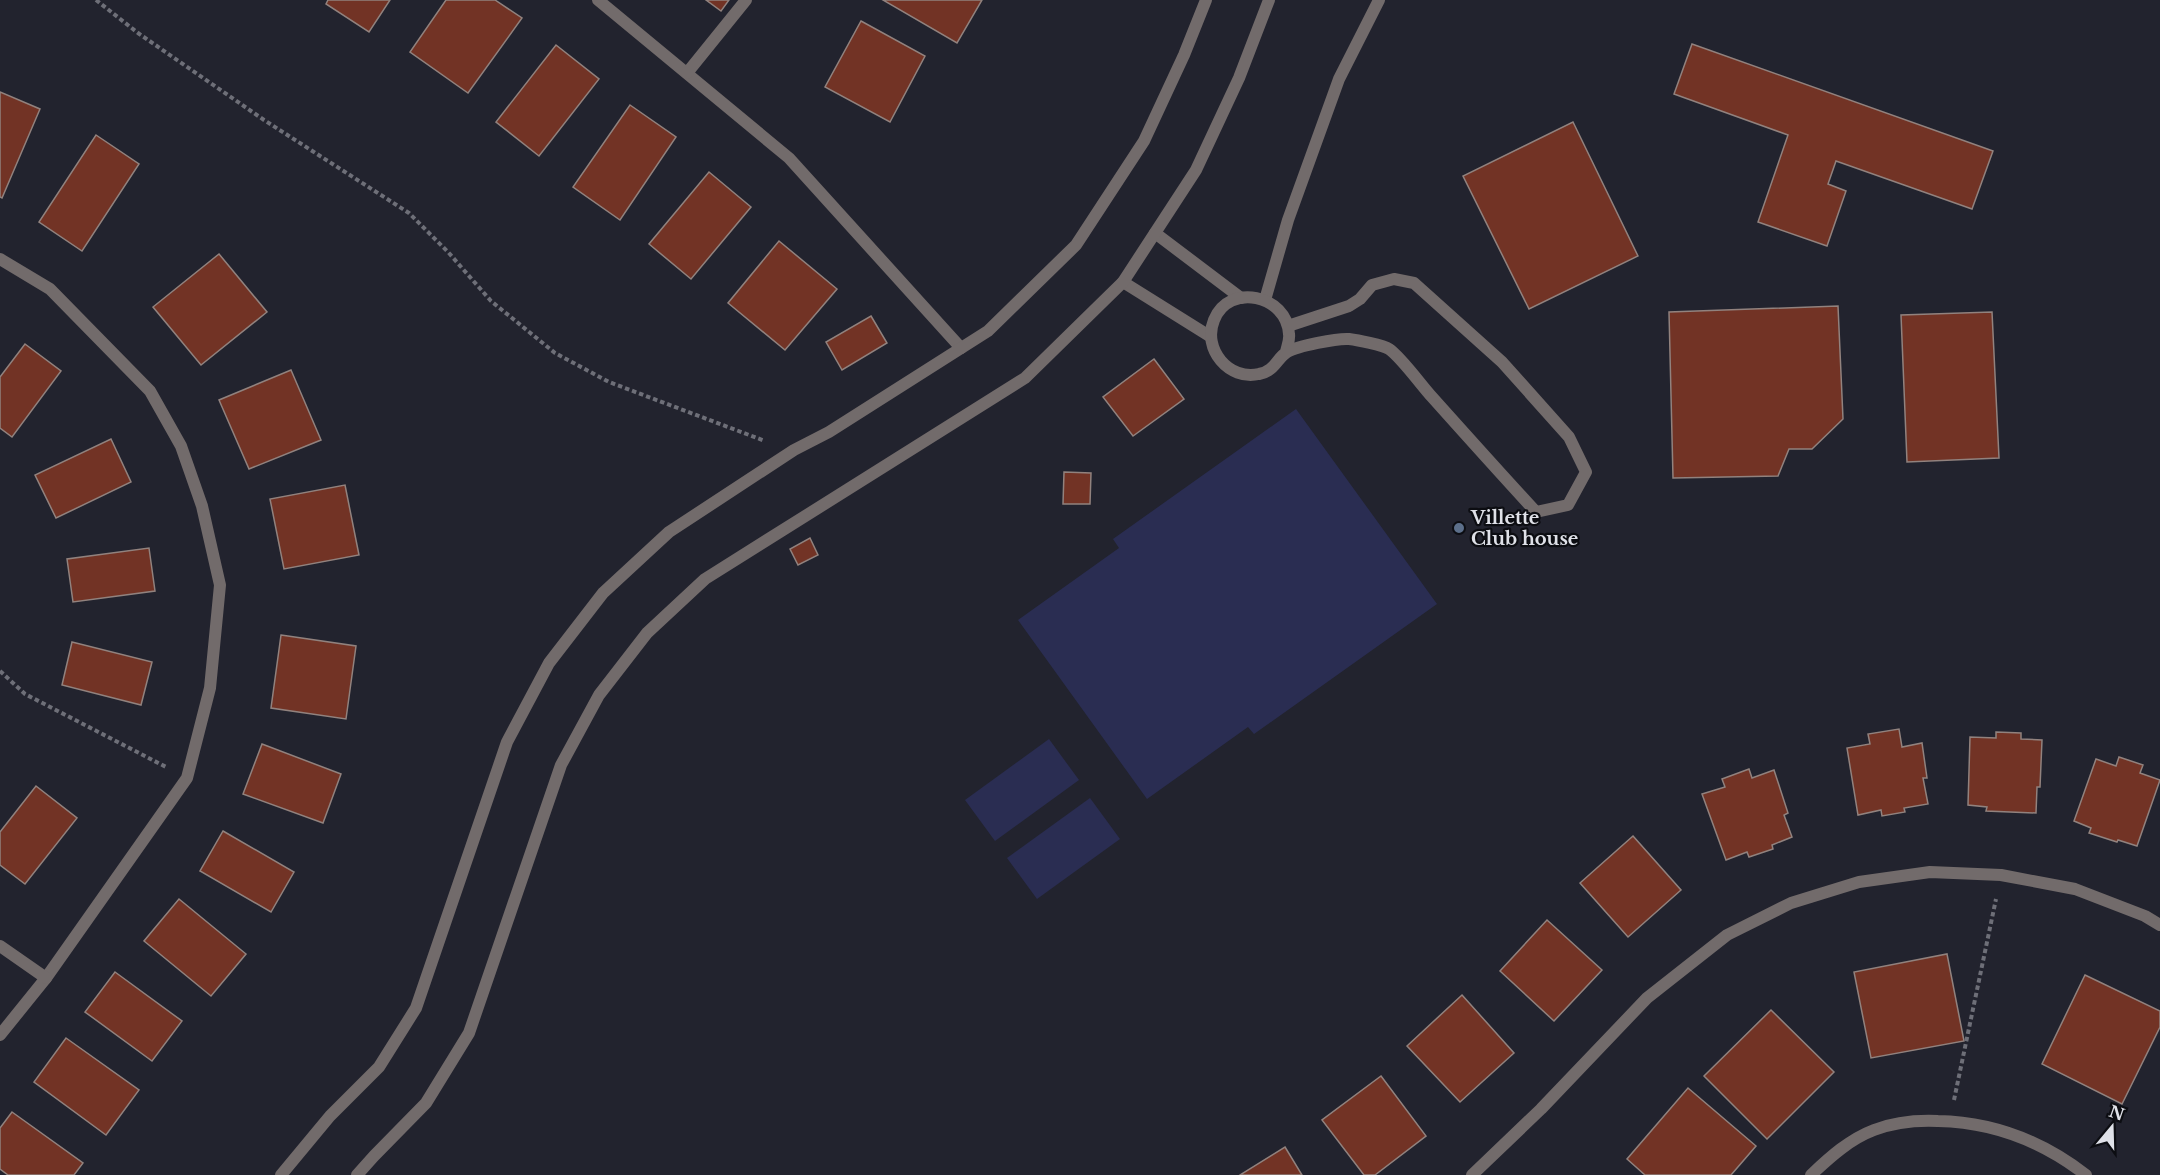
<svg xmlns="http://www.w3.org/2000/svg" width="2160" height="1175" viewBox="0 0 2160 1175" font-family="'Libre Baskerville',serif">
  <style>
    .green { fill: #2a2d52 }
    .building { fill: #723325; stroke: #91827e; stroke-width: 1.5 }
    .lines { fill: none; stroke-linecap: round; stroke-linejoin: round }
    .path { stroke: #6e6f78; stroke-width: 4; stroke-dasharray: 4.5 3; stroke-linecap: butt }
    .service { stroke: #726b6b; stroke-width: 12 }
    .minor { stroke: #726b6b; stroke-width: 12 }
    .service-dot { fill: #5c6f8a; stroke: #0c0d12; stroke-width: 2 }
    .labels { text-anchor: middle; stroke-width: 4.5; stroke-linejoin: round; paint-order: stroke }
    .poi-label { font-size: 18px; font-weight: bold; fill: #dfe1e8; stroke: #0c0d12; text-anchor: start }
  </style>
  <rect width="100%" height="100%" fill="#22232e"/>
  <g class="green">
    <polygon points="1296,409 1437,604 1254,734 1248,727 1147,799 1018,620 1119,548 1113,539"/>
    <polygon points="1049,739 1079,780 995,841 965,800"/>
    <polygon points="1090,798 1120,839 1037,899 1007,858"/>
  </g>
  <g class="building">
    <polygon points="328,0 390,0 369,32 326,4"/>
    <polygon points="446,0 495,0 522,18 468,93 410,52"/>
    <polygon points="706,0 729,0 721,11"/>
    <polygon points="883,0 982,0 957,43"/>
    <polygon points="861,21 925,56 890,122 825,87"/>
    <polygon points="1692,44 1993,151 1972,209 1836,161 1828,184 1846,191 1827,246 1758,222 1788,135 1674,94"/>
    <polygon points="556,45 599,79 539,156 496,122"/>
    <polygon points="0,92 40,109 2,198 0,197"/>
    <polygon points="630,105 676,137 620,220 573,187"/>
    <polygon points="1573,122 1638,256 1529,309 1463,176"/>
    <polygon points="96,135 139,164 82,251 39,222"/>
    <polygon points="709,172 751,207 691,279 649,244"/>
    <polygon points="779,241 837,289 785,350 728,303"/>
    <polygon points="219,254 267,312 201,365 153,307"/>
    <polygon points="1838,306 1843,419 1812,449 1789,449 1778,476 1673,478 1669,312"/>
    <polygon points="1992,312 1999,458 1907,462 1901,315"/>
    <polygon points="871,316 887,343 842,370 826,342"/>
    <polygon points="25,344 61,371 12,437 0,428 0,377"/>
    <polygon points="1154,359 1184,399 1133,436 1103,397"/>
    <polygon points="291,370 321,440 249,469 219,400"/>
    <polygon points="111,439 131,482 56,518 35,475"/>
    <polygon points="1064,472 1091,473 1090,504 1063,504"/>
    <polygon points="345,485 359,555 284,569 270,499"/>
    <polygon points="810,538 818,555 798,565 790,549"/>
    <polygon points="149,548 155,591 73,602 67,559"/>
    <polygon points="281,635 356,646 346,719 271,708"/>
    <polygon points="72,642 152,662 141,705 62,685"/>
    <polygon points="1899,729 1902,747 1922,743 1927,778 1923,778 1928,804 1904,808 1905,812 1882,816 1881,810 1858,815 1847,748 1870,744 1868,734"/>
    <polygon points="1996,732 2021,733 2021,739 2042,740 2040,787 2037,787 2036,813 1986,811 1987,807 1968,805 1970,737 1996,738"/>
    <polygon points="262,744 341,774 323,823 243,794"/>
    <polygon points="2119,757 2143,765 2140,773 2160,780 2137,846 2118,840 2117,842 2089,833 2091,828 2074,821 2096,759 2116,766"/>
    <polygon points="1749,769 1752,778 1774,770 1788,813 1784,815 1792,837 1772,845 1773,849 1749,857 1747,852 1726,860 1702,794 1725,787 1722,779"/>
    <polygon points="36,786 77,818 25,884 0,865 0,832"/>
    <polygon points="223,831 294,872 271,912 200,871"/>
    <polygon points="1633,836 1681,890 1628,937 1580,883"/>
    <polygon points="179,899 246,954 211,996 144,941"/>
    <polygon points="1547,920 1602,970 1554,1021 1500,971"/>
    <polygon points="1947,954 1964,1041 1871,1058 1854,972"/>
    <polygon points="115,972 182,1021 152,1061 85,1012"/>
    <polygon points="2085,975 2160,1011 2160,1027 2122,1104 2042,1064"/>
    <polygon points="1462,995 1514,1053 1460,1102 1407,1046"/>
    <polygon points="1771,1010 1834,1072 1767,1139 1704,1076"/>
    <polygon points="66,1038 139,1090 106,1135 34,1082"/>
    <polygon points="1381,1076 1426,1136 1375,1175 1364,1175 1322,1120"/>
    <polygon points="1688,1088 1756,1146 1731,1175 1645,1175 1627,1159"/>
    <polygon points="12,1112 83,1163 74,1175 8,1175 0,1169 0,1128"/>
    <polygon points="1285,1147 1302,1175 1240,1175"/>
  </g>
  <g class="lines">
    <g class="path">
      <polyline points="96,0 138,33 264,120 409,213 448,252 491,301 555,353 609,382 765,441"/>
      <polyline points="0,671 25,694 168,768"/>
      <polyline points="1954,1100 1996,899"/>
    </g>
    <g class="service">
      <polyline points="1155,233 1241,298"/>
      <polyline points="1123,282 1211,337"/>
      <polyline points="1265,300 1288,220 1339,79 1379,0"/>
      <path d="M1286 352C1287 346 1290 340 1289 334 1287 295 1229 282 1214 320 1202 349 1229 381 1259 374 1275 371 1277 358 1287 352 1297 346 1338 338 1349 339 1357 340 1383 345 1389 349 1401 357 1421 385 1432 397 1466 435 1501 474 1536 512L1568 505 1586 472 1569 437 1502 362 1414 283 1394 279 1372 285 1360 299 1349 306 1288 326"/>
    </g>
    <g class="minor">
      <polyline points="598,0 789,158 961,348"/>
      <polyline points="687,73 746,0"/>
      <polyline points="0,259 50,289 150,391 181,446 202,506 220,585 210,688 187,778 46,978 0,1035"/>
      <polyline points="0,946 46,978"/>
      <polyline points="281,1175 330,1116 379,1067 416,1008 507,742 549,663 603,593 669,532 794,450 829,432 988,331 1076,245 1144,141 1184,55 1206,0"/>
      <polyline points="357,1175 374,1156 426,1103 469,1033 561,765 599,695 647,633 705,579 1025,378 1123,282 1196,170 1239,78 1269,0"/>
      <polyline points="1472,1175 1541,1109 1647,998 1727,935 1791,903 1859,882 1930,872 2001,875 2075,889 2145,916 2160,925"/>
      <path d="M1811 1175C1830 1157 1850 1139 1874 1130 1895 1122 1916 1120 1938 1121 1993 1122 2042 1141 2086 1175"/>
    </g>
  </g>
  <circle class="service-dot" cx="1459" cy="528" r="6"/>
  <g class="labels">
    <g class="poi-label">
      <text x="1471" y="524">Villette<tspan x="1471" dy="21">Club house</tspan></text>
    </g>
  </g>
  <g transform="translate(2112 1127) rotate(19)" stroke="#0c0d12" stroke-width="4.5" paint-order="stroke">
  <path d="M0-4.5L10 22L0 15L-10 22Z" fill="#dfe1e8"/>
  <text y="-9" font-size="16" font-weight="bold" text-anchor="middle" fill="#dfe1e8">N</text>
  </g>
</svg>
